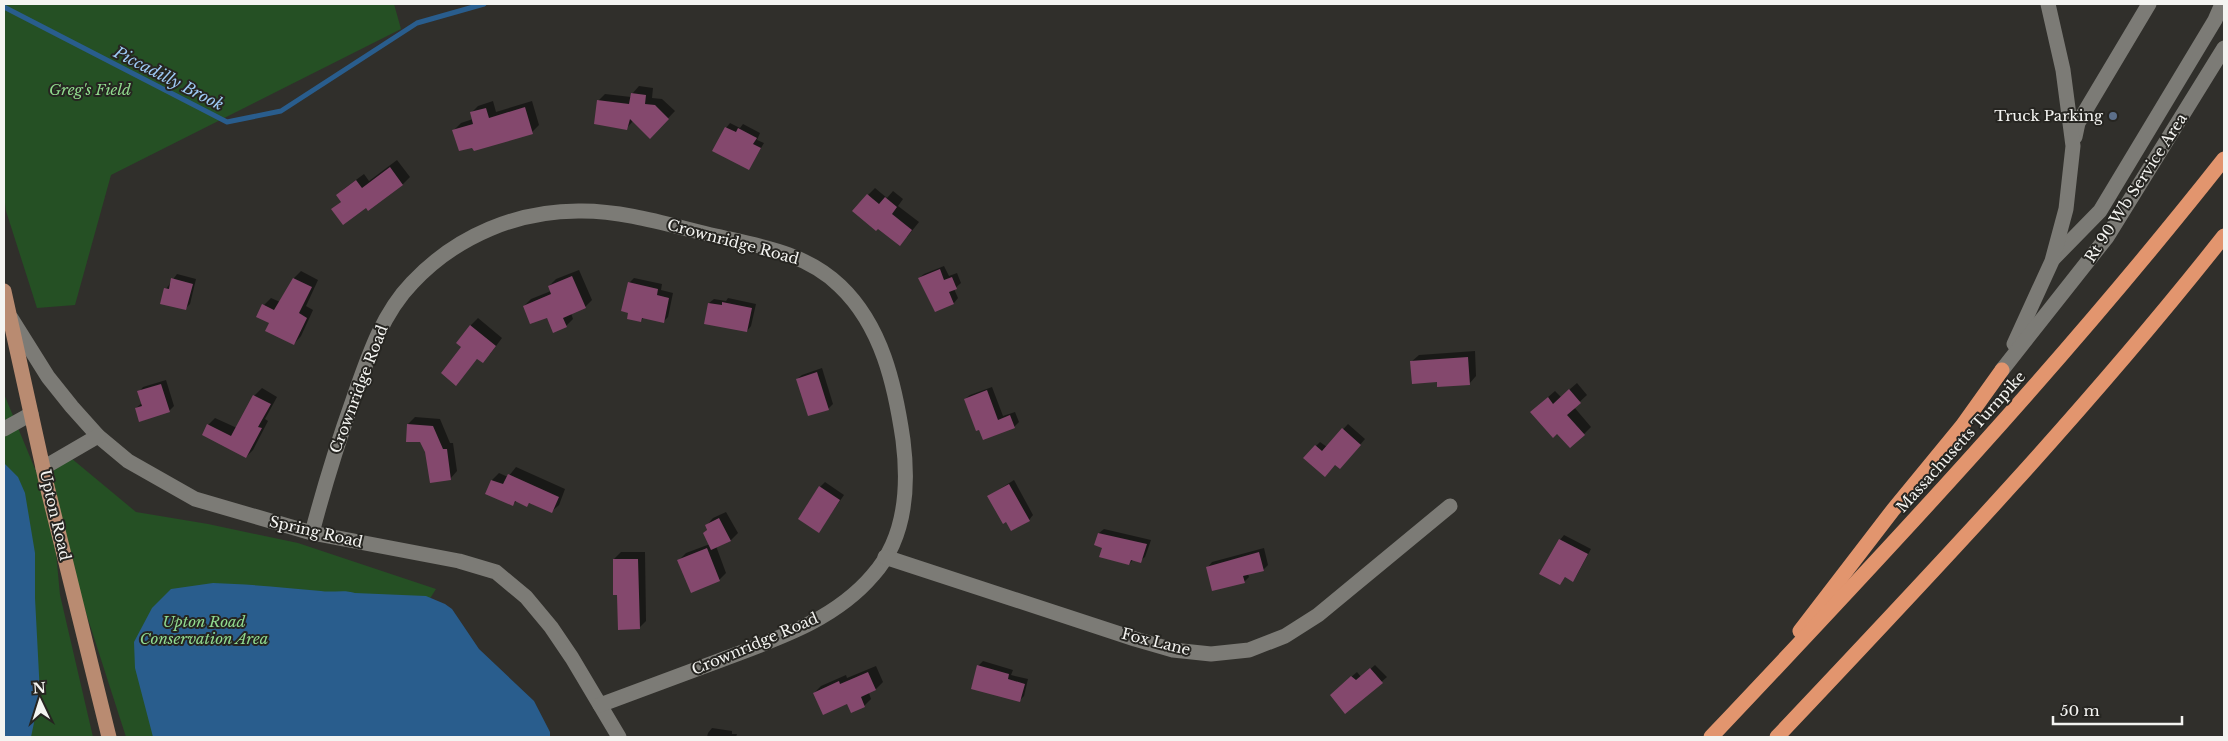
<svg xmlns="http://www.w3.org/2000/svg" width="2228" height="741" viewBox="0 0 2228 741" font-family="'Libre Baskerville',serif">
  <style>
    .green { fill: #255024 }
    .water { fill: #295d8d }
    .shadow { fill: #0007 }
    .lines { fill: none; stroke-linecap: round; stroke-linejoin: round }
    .stream { stroke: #295d8d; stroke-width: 5 }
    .building { fill: #84486d }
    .minor { stroke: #7c7b76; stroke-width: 15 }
    .major { stroke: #b98b71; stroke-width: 15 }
    .highway { stroke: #e2956e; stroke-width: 15 }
    .service-dot { fill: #5c6f8a; stroke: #262521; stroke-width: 2 }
    .labels { text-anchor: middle; stroke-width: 4; stroke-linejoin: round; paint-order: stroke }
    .park-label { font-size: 15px; font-style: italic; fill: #91da8e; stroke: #262521 }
    .poi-label { font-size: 15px; fill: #f4f4f1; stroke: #262521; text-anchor: end }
    .street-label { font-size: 15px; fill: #f4f4f1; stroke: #262521 }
    .water-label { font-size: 16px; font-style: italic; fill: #9ec9f4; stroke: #262521 }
  </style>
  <rect width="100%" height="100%" fill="#302f2b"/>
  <g class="green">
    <polygon points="4,4 394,4 401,29 111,175 75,305 37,308 6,211 4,195"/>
    <polygon points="4,394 52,510 60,595 93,737 4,737"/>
    <polygon points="71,458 136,512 208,524 298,543 436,589 343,737 126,737 41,473"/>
  </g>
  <g class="water">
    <polygon points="4,463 18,477 25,493 35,553 35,598 40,694 31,737 4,737"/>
    <path d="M213 583C250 584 284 588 321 591 332 593 344 589 355 593L426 596 445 604 452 609 479 649 534 701 550 732V737H153L135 668 134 642 152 608 171 589Z"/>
  </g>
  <g class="shadow">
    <polygon points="639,86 653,88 652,98 662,99 675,111 650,137 633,121 626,129 598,101 605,94 631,97 632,94"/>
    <polygon points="493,101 496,112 532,101 539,125 532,132 454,130 461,123 473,119 471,113 478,106"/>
    <polygon points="730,123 740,128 743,124 760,133 757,140 764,143 749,168 726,128"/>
    <polygon points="397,160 410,177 403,184 369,209 366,206 333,209 342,201 338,195 345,188 364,174 369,181"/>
    <polygon points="875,188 887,198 893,191 903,199 898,206 919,222 907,237 868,195"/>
    <polygon points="944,266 949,276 957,273 961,283 954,289 958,298 954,303 935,311 919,278 924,274"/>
    <polygon points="579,270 592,300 585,307 571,313 573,319 566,326 524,306 531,299 551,291 549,286 556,279"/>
    <polygon points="301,271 318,280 306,306 313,310 301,336 294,344 270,323 264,305 271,298 280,302 294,278"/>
    <polygon points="177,274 196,279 190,304 185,309 166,289"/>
    <polygon points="634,278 662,284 661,290 673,293 668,317 663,322 644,317 641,321 629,283"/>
    <polygon points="728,298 756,304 751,326 747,331 709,303 714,299 726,301"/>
    <polygon points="478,318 502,338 490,354 478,358 456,384 463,347 471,325"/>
    <polygon points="1475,351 1476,376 1469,384 1438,381 1411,362 1419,355"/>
    <polygon points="822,368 833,404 829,408 809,415 797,379 802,375"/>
    <polygon points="166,380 174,406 169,411 136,408 142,403 139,392 143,387"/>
    <polygon points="1577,383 1587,395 1574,407 1591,427 1584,434 1558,432 1539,405 1555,391 1561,397"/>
    <polygon points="992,387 1003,416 1015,412 1019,422 1014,427 984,438 965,399 970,395"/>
    <polygon points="262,388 277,397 265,419 268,421 253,450 246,457 208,425 215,418 237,428 254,396"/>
    <polygon points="415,417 440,419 450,443 453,443 457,471 450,479 408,424"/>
    <polygon points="1348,424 1365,439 1344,463 1335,464 1316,446 1320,442 1327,447"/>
    <polygon points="516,467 565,489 559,505 551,512 530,503 527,505 517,501 513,504 486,493 492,480 499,473 508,477"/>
    <polygon points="1014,480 1033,515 1029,520 989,496"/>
    <polygon points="825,482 844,495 819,531 820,487"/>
    <polygon points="726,512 738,533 731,540 716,546 726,573 719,580 679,560 686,553 710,544 706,526 713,518"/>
    <polygon points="1104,529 1151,540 1145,557 1140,561 1133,560 1129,564 1104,547 1095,545 1099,533"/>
    <polygon points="1564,535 1591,549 1577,575 1573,580 1566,576 1560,584 1560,540"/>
    <polygon points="1264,548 1268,565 1263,570 1248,574 1249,577 1244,582 1208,567 1212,562"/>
    <polygon points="621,552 645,552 646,621 639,628 619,593 614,559"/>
    <polygon points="983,661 1013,670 1011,675 1028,679 1024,696 1019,701 978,666"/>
    <polygon points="1375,665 1387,677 1345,713 1336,690 1357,672 1361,677"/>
    <polygon points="876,666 883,682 876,689 869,693 871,699 864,706 814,693 821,686 846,675 847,678"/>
    <polygon points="712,728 732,731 732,734 737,734 736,737 707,737 708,733"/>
  </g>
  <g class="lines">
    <polyline class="stream" points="4,7 227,122 281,111 417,23 484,4"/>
  </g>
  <g class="building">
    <polygon points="631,93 646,95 645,104 655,105 669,119 650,139 630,119 627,130 594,124 597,100 629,104"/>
    <polygon points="525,107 533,134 474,151 472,148 459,151 452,130 473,124 470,112 486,108 489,118"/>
    <polygon points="725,127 736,132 738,128 757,138 753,144 761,148 749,170 712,151"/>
    <polygon points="390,167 403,185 368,211 366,208 343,225 331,209 341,202 336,195 356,180 362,188"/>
    <polygon points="867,194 879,204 885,197 897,207 892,214 912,230 900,246 878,229 876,231 852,211"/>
    <polygon points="940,269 944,280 952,277 957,289 949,292 954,304 935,312 918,278"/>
    <polygon points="572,276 586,308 563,318 567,327 553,333 547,318 530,324 523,306 551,294 548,286"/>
    <polygon points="171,278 193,284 186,310 160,304 164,288 169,289"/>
    <polygon points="293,278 312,287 299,313 307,318 294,345 265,331 269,323 256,317 262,304 274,310"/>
    <polygon points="628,282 658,289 657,295 669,298 664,323 642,318 641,322 627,319 628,313 621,311"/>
    <polygon points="722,302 752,308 747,332 704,324 708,303 722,305"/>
    <polygon points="470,325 496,346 483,363 477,359 456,386 441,373 461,347 456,343"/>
    <polygon points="1468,357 1470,385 1437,387 1437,382 1412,384 1410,361"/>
    <polygon points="817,372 829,410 808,416 796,379"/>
    <polygon points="161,384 170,412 139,422 135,408 142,406 137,391"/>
    <polygon points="1569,389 1581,403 1567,415 1585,435 1570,448 1557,434 1553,438 1530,412 1548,397 1553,404"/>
    <polygon points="987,390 998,420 1010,415 1015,428 983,440 979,430 976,431 964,399"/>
    <polygon points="253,395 271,404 258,427 262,428 246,458 202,435 207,424 231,436"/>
    <polygon points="407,424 433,426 443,449 447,449 451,480 430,483 425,452 420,442 406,442"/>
    <polygon points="1342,428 1361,445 1340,469 1335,465 1325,477 1303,458 1315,445 1322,451"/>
    <polygon points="508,474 559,497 552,513 529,503 527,507 515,501 513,506 485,494 491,480 503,484"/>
    <polygon points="1009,484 1030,521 1011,531 1006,522 1003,524 987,496"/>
    <polygon points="819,486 840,500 819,533 798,519"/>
    <polygon points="719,518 731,541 711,550 703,533 707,530 705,525"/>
    <polygon points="1098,533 1147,544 1141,563 1131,560 1129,565 1099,557 1102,548 1094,545"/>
    <polygon points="1559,539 1588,554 1573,582 1565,577 1560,585 1539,574"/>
    <polygon points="707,548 720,581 691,593 677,560"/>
    <polygon points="1259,552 1264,571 1243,576 1245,583 1212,591 1206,567"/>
    <polygon points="613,559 638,559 640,629 618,630 617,595 613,595"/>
    <polygon points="977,665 1009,674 1008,679 1025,684 1020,702 971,689"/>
    <polygon points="1370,668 1383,683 1345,714 1330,695 1351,676 1356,680"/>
    <polygon points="868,672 876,690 861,697 865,707 851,713 847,704 823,715 813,693 839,681 840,684"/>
  </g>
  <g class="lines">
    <g class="minor">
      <polyline points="2075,137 2078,123 2149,4"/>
      <polyline points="2054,258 2100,211 2215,20 2222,4"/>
      <polyline points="11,318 48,377 72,407 98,436 128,461 195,499 312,533 459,561 496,572 526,597 551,627 572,658 619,737"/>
      <polyline points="2014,344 2052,261 2066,209 2073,146 2063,70 2048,4"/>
      <polyline points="2002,370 2107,237 2224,48"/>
      <polyline points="4,429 31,414"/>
      <polyline points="43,468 98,436"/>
      <path d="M312 533C324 487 338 442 354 397 368 357 382 314 412 283 456 236 518 210 582 211 627 211 672 226 716 236 760 246 806 253 840 286 882 326 895 385 903 440 909 487 906 538 873 575 834 621 776 639 721 660 681 675 640 690 600 705"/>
      <polyline points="885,557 1135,639 1173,650 1211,654 1249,650 1285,636 1318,615 1450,506"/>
    </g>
    <polyline class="major" points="4,291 47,486 109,737"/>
    <g class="highway">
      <polyline points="1800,631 1893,510 1962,426 2002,370"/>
      <path d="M1711 737C1888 550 2064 362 2224 159"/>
      <path d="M1777 737C1931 574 2085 412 2224 236"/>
    </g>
  </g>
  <circle class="service-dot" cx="2113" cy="116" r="5"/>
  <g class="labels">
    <g class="park-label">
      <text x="90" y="95">Greg's Field</text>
      <text x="204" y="627">Upton Road<tspan x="204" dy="17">Conservation Area</tspan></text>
    </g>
    <g class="poi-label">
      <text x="2103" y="121">Truck Parking</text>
    </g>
    <g class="street-label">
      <text transform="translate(2136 188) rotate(-57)" y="5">Rt 90 Wb Service Area</text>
      <text transform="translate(733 242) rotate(15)" y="5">Crownridge Road</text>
      <text transform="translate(359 389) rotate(-69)" y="5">Crownridge Road</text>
      <text transform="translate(1961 442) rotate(-48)" y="5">Massachusetts Turnpike</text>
      <text transform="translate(55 515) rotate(77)" y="5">Upton Road</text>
      <text transform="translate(316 532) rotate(13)" y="5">Spring Road</text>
      <text transform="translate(1156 642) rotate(14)" y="5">Fox Lane</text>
      <text transform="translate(755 644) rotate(-23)" y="5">Crownridge Road</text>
    </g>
    <g class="water-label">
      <text transform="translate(169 78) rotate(27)" y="6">Piccadilly Brook</text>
    </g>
  </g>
  <rect width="2228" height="741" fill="none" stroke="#f4f4f1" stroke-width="10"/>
  <g transform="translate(40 701) rotate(356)" stroke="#262521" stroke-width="4" paint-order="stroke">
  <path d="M0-4L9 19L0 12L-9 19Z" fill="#f4f4f1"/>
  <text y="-8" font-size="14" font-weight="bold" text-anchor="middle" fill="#f4f4f1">N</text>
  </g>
  <path d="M2053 716v8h129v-8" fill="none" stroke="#f4f4f1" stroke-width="2.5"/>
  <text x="2060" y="716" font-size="15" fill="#f4f4f1" stroke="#262521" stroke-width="4" paint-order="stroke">50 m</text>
</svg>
